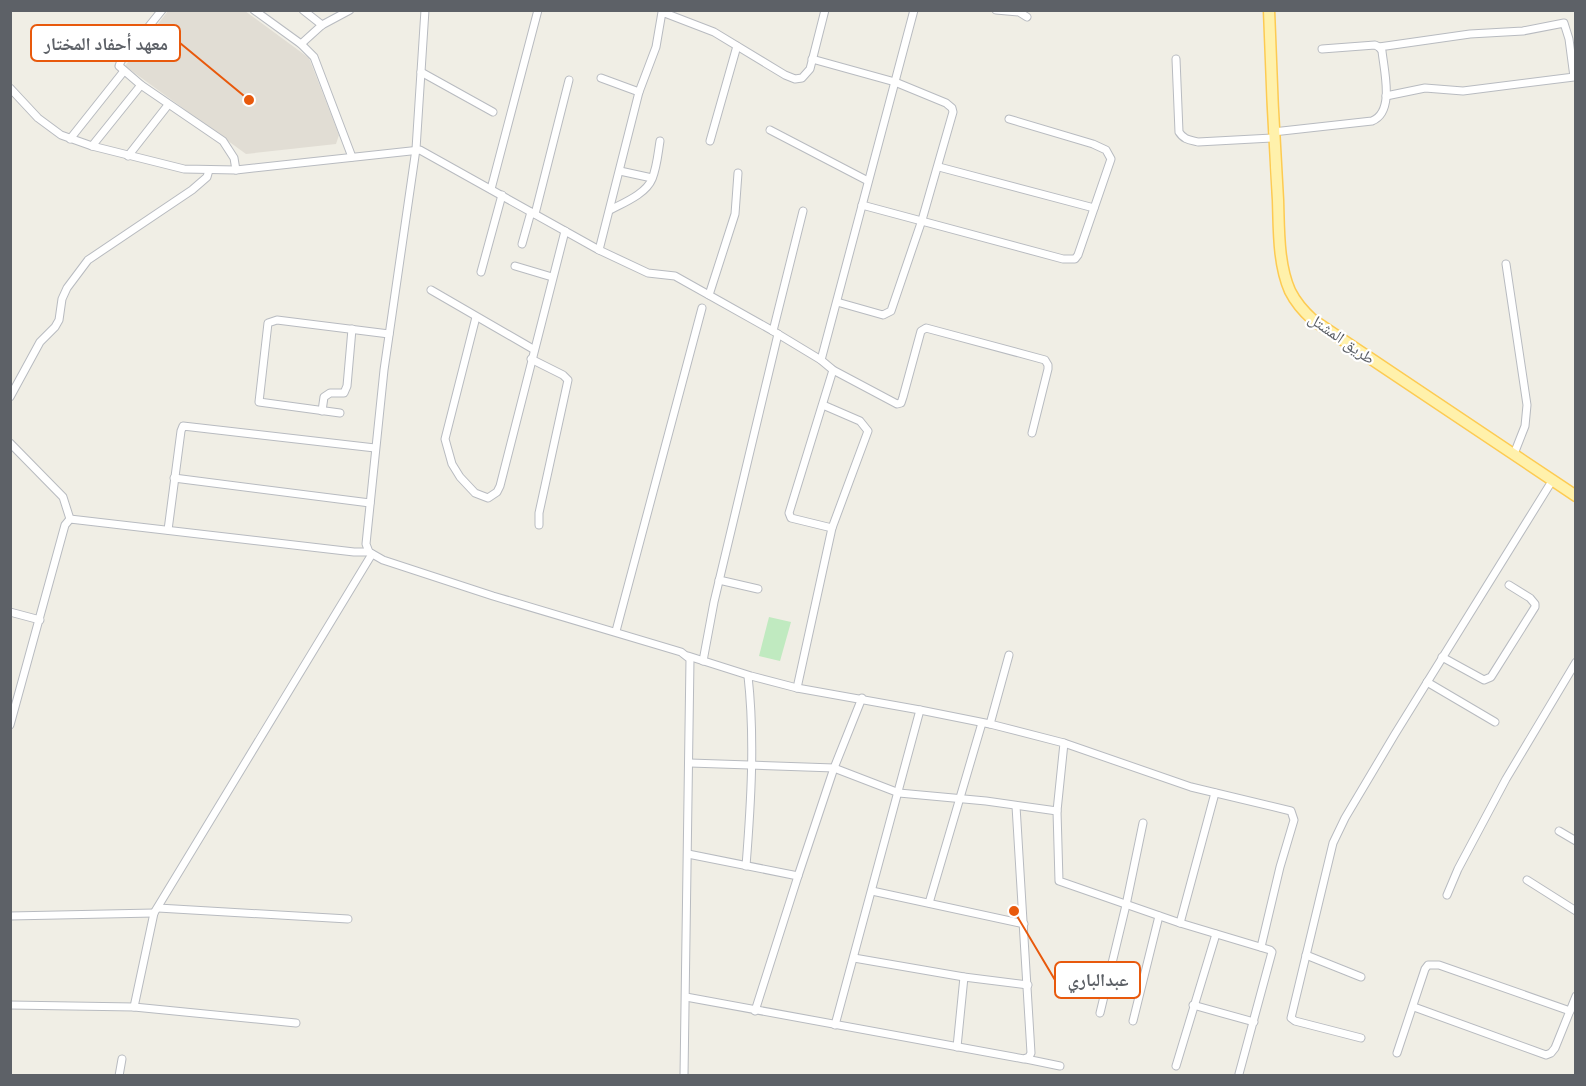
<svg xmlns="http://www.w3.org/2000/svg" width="1586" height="1086" viewBox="0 0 1586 1086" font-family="Poppins,'Noto Naskh Arabic',sans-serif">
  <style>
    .education { fill: #e1ddd4 }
    .green { fill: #c0eac0 }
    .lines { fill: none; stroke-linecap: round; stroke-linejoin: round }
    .street-casing { stroke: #b8bbc0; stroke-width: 9 }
    .primary-casing { stroke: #fdcb52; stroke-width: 13 }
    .street { stroke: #fff; stroke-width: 7 }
    .primary { stroke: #fff1ab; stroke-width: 10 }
    .labels { text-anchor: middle; stroke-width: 4.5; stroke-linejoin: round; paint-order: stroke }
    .street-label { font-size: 16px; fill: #5d6167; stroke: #fff }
    .leader { fill: none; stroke: #e8590c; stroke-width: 2 }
    .callout-dot { fill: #e8590c; stroke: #fff; stroke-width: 2 }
    .callout { fill: #fff; stroke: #e8590c; stroke-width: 2 }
    .callout-label { font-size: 18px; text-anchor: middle; font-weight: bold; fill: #5d6167 }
  </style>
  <rect width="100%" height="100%" fill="#f0eee5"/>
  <polygon class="education" points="168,11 245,11 309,58 339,135 336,144 246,154 125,66"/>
  <polygon class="green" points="769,617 791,622 780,661 759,656"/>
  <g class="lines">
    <defs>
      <g id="street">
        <polyline points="162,10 121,61 119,66 141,85 223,141 234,158 236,170"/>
        <polyline points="254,10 301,44 314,57 352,157"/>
        <polyline points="303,10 322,25"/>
        <polyline points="425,10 416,149 384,370 366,544 369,552 383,560 493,596 681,652 690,659 684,1076"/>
        <polyline points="996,10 1019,12 1027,17"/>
        <polyline points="301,44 322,25 350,10"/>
        <polyline points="1379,47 1470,34 1523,31 1564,23 1569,39 1574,77 1463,91 1425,88 1386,96"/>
        <polyline points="812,59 895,82 946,103 952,108 953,112 922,220 891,311 883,315 837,302"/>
        <path d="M1176 59 1179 132C1184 140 1190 140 1198 142L1274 138"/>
        <polyline points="421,72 493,112"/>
        <polyline points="601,78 639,92"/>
        <polyline points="10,88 38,118 61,135 92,146 184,169 236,170 420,150 599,250 648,273 675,276 773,331 821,360 833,370 897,404 901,403 903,397 921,331 926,328 1045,360 1048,365 1048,369 1032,433"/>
        <polyline points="770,130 868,181"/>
        <path d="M1273 132 1372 121C1395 112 1384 71 1382 51L1379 47 1375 45 1322 49"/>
        <polyline points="70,139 124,71"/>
        <polyline points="710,141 737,46"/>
        <polyline points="92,146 141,85"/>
        <polyline points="128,156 168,105"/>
        <polyline points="939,167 1094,208"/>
        <polyline points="620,171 652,178"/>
        <polyline points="491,189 538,10"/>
        <polyline points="862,205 1063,259 1075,259 1078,255 1111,159 1106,150 1093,144 1009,119"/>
        <path d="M610 210C623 203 646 194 652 179 657 167 658 153 660 141"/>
        <polyline points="535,214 569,80"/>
        <polyline points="522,244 531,212"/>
        <polyline points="599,250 639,92 656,47 662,12 714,32 785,75 795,79 802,78 810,69 825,10"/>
        <polyline points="1506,264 1527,405 1525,426 1514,454"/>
        <polyline points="515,266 552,277"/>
        <polyline points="481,272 502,195"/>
        <polyline points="431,290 533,349"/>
        <polyline points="709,295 735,214 738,173"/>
        <polyline points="476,317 445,439 452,464 460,477 475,493 488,498 497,492 500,486 565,231"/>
        <polyline points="773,331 803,211"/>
        <polyline points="531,359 563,375 568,380 539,513 539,525"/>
        <polyline points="821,360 914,10"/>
        <polyline points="10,397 40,342 55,327 59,320 62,299 67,288 88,260 192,190 207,177 209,170"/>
        <polyline points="322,411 324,397 330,393 344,393 347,386 352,329"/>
        <polyline points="340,413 259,402 268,323 277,320 389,334"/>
        <polyline points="10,443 63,497 70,519"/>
        <polyline points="174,478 370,503"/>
        <polyline points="832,528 791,518 789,513 833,370"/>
        <polyline points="168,530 181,431 183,426 375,448"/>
        <polyline points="719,580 758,589"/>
        <polyline points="10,612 40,620"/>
        <polyline points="616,631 702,308"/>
        <polyline points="688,656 751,676 797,688 920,710 990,724 1064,743 1057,811 1059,881 1180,923 1270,950 1272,952 1239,1074"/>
        <polyline points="1442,657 1484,680 1491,677 1535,607 1535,604 1530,598 1509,585"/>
        <polyline points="703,661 714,602 778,334"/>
        <polyline points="1427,682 1495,722"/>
        <polyline points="797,688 832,528 868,431 860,421 823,405"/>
        <polyline points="990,724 1009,655"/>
        <polyline points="10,725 65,525 70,519 354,552 369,552"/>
        <polyline points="1064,743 1191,787 1291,811 1294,820 1280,867 1261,947"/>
        <polyline points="690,763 834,768 899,793 986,801 1057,811"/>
        <polyline points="1559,831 1576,841"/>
        <polyline points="688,854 798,876 834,768 862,698"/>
        <path d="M746 866C751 803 755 738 748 676"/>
        <polyline points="1527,880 1576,911"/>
        <polyline points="872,891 1024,924"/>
        <polyline points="1447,895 1458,869 1506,779 1576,662"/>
        <polyline points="929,903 982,723"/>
        <polyline points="158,908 348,919"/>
        <polyline points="10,916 154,913"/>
        <polyline points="1180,923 1215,793"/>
        <polyline points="1306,955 1361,977"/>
        <polyline points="854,958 964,977 1028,985"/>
        <polyline points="686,997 1024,1059 1029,1057 1031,1053 1016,806"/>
        <polyline points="10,1005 134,1007"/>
        <polyline points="1193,1005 1254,1022"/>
        <polyline points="1414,1007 1546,1055 1551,1053 1555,1048 1576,996"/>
        <polyline points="755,1011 798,876"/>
        <polyline points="1100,1013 1126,905 1143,823"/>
        <polyline points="1133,1021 1159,916"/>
        <polyline points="296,1023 134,1007 154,913 372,554"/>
        <polyline points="835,1025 920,710"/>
        <polyline points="1361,1038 1295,1021 1291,1018 1333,843 1345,818 1395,734 1552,481"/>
        <polyline points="957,1047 964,977"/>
        <polyline points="1397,1053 1425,969 1428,965 1439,965 1570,1011"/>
        <polyline points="1026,1059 1060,1066"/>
        <polyline points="1176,1066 1216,934"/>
        <polyline points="119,1076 122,1059"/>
      </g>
      <path id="primary" d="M1269 10C1271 74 1274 137 1278 200 1279 229 1278 264 1290 291 1296 303 1303 311 1313 320L1576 496"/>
    </defs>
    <use href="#street" class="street-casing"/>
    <use href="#primary" class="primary-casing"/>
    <use href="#street" class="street"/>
    <use href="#primary" class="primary"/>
  </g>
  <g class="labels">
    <g class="street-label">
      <text transform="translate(1342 338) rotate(35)" y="6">طريق المشتل</text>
    </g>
  </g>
  <path class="leader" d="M249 100L180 43M1014 911L1055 980"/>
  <g class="callout-dot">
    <circle cx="249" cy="100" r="6"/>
    <circle cx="1014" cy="911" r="6"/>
  </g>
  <g class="callout">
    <rect x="31" y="25" width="149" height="36" rx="6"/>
    <rect x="1055" y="962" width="85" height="36" rx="6"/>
  </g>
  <g class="callout-label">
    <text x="106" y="50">معهد أحفاد المختار</text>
    <text x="1098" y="986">عبدالباري</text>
  </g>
  <rect width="1586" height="1086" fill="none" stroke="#5d6167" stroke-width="24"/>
</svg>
